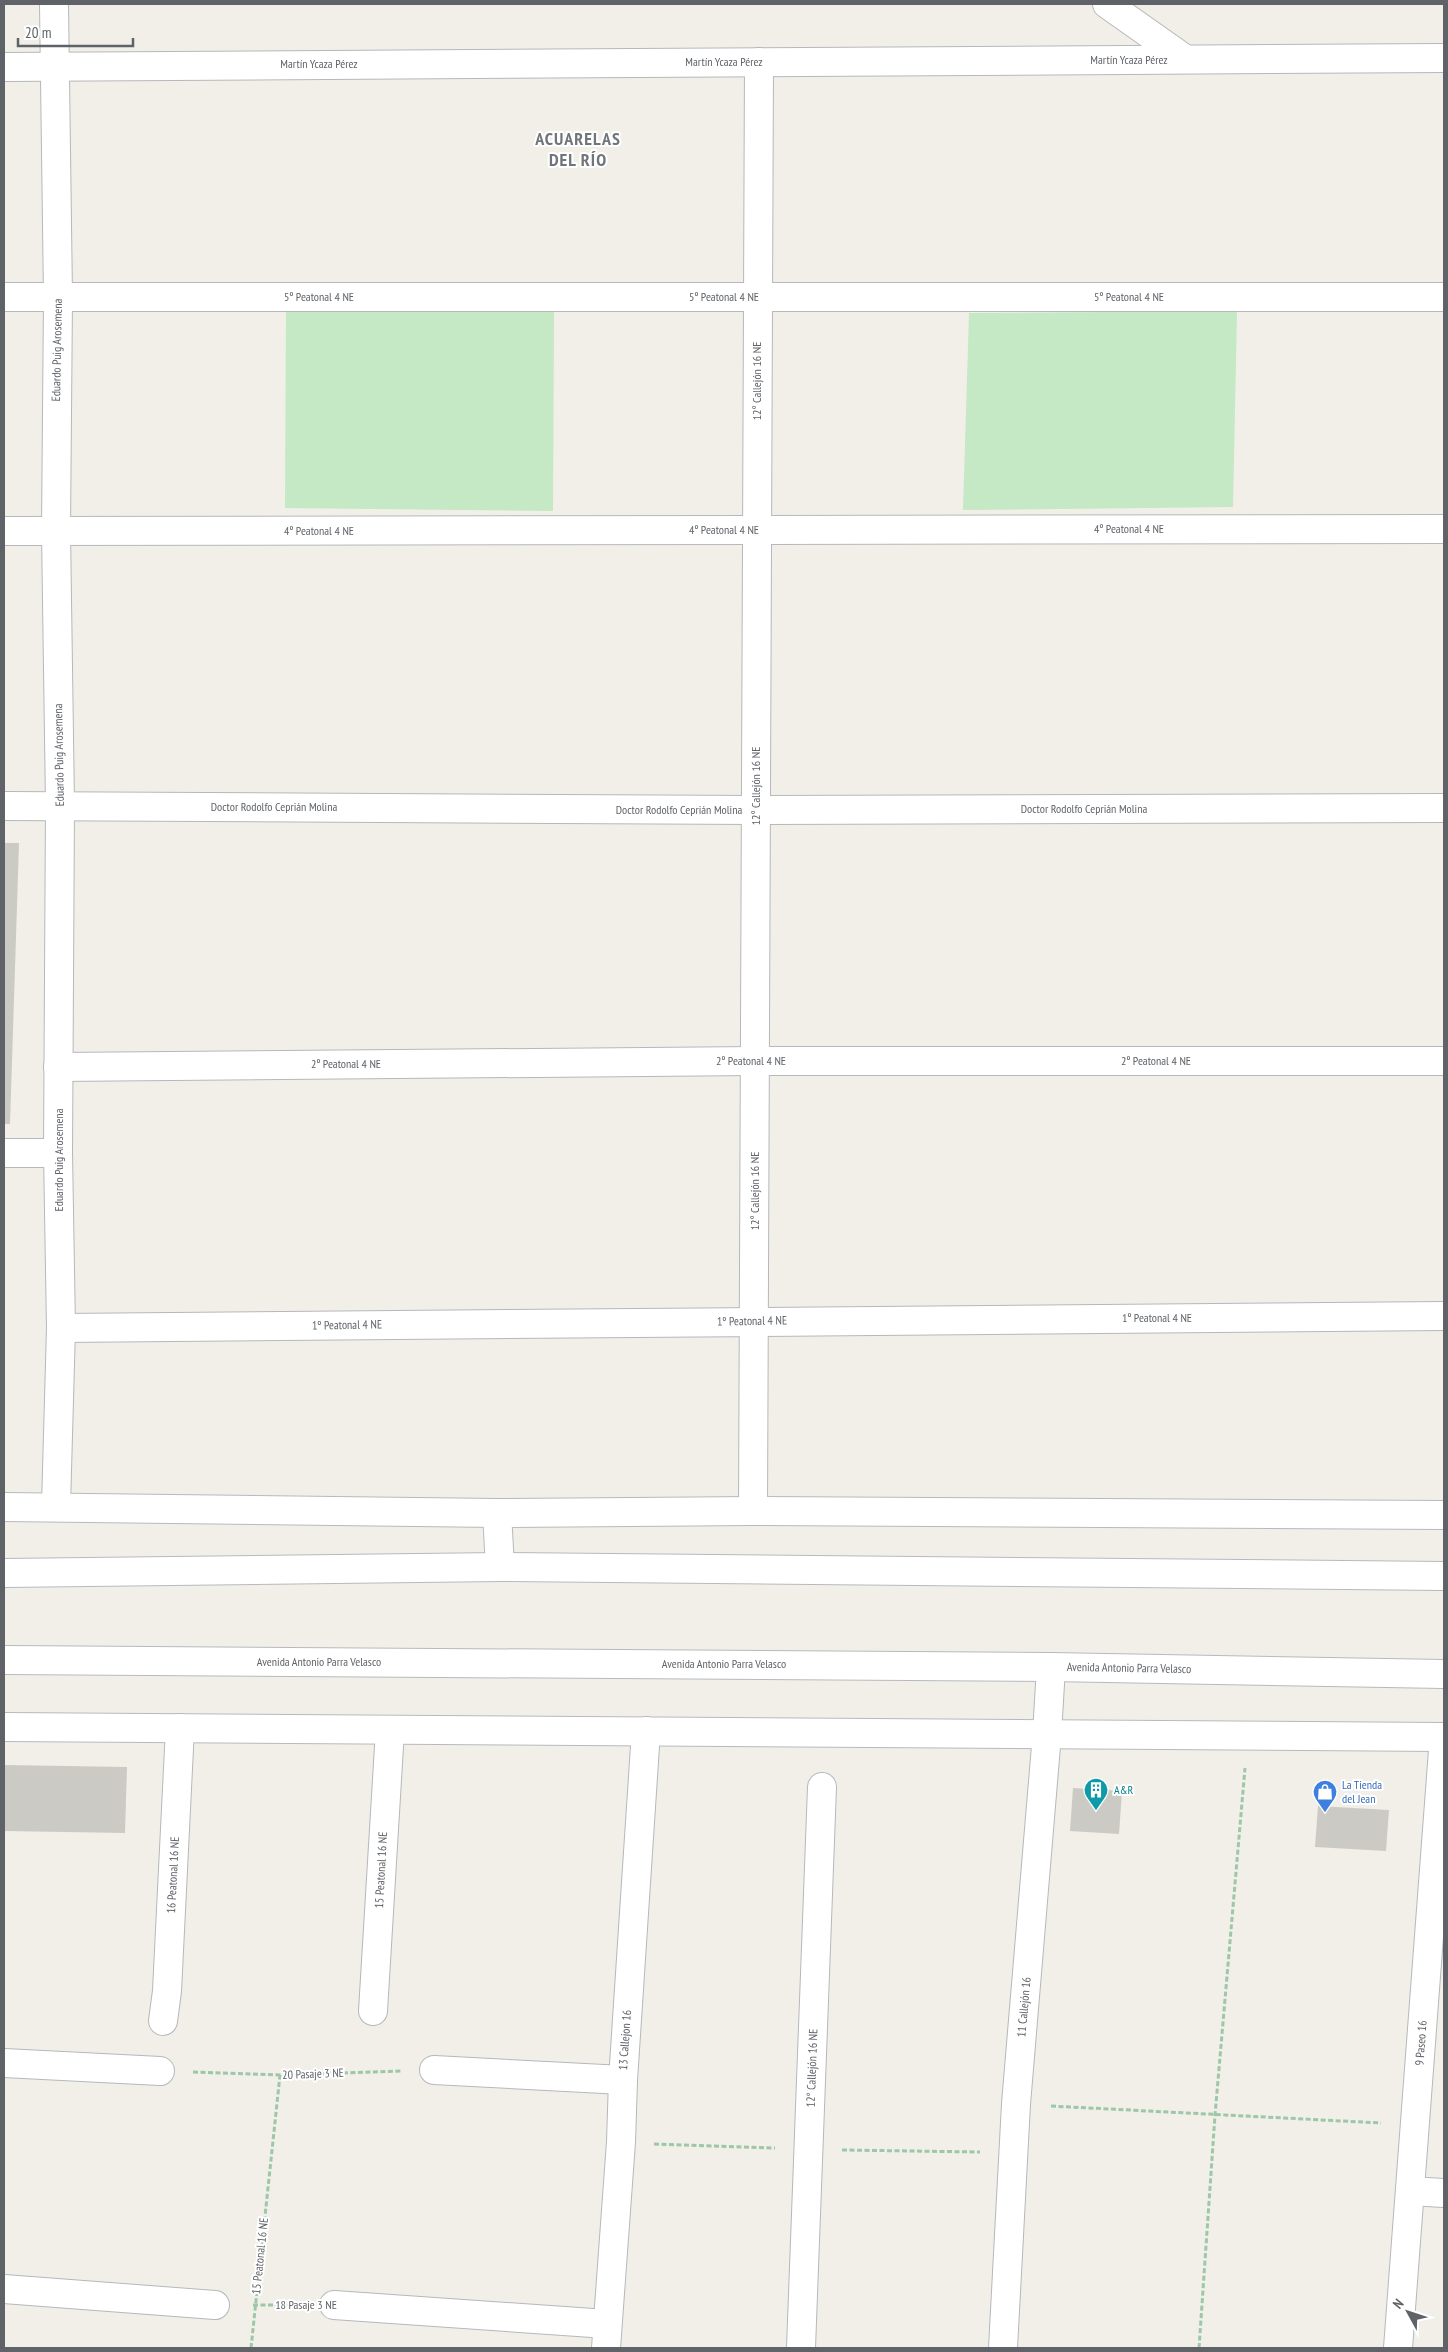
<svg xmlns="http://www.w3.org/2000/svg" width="1448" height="2352" viewBox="0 0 1448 2352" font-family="'PT Sans Narrow',sans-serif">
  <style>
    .green { fill: #c5e8c5 }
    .building { fill: #cccac5 }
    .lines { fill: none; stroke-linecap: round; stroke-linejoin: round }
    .street-casing { stroke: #b5b8bc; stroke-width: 30 }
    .secondary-casing { stroke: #b6babf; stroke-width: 30 }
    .path { stroke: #9cc7a9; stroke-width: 3; stroke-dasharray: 5 2.5; stroke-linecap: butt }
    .street { stroke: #fff; stroke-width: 28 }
    .secondary { stroke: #fff; stroke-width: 28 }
    .labels { text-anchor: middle; stroke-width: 4; stroke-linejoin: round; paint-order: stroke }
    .street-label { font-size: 12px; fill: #5f6368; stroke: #fff }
    .shop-label { font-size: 12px; fill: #366cbe; stroke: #fff; text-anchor: start }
    .culture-label { font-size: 12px; fill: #0d838f; stroke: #fff; text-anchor: start }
    .district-label { font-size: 18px; font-weight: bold; letter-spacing: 1px; fill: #70757a; stroke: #fff }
  </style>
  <rect width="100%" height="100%" fill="#f1efe8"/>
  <g class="green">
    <polygon points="286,309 554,312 553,511 285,508"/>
    <polygon points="1237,311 1233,507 963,510 969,313"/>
  </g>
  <g class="building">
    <polygon points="4,843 19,843 10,1124 4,1124"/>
    <polygon points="4,1765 127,1767 125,1833 4,1831"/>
    <polygon points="1073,1788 1122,1791 1119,1834 1070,1831"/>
    <polygon points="1318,1806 1389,1810 1386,1851 1315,1847"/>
  </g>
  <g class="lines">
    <defs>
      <g id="street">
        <polyline points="54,4 58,297 56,531 60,805 58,1153 61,1328 56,1506"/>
        <polyline points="1107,4 1185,59"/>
        <polyline points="4,67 1444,58"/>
        <polyline points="4,297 1444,297"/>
        <polyline points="4,531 1444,529"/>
        <polyline points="4,806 756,810 1444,808"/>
        <polyline points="58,1067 755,1061 1444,1061"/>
        <polyline points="4,1153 58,1153"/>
        <polyline points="61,1328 1444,1316"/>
        <polyline points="753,1511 759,62"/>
        <polyline points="373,2011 390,1730"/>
        <polyline points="163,2021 167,1991 180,1728"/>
        <polyline points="4,2063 160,2071"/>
        <polyline points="434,2070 623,2080"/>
        <polyline points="1410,2191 1444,2193"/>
        <polyline points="4,2289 215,2305"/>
        <polyline points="334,2305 607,2324"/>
        <polyline points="606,2348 621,2142 623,2080 646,1731"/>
        <polyline points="801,2348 822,1787"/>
        <polyline points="1003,2348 1016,2104 1047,1734 1051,1667"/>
        <polyline points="1398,2348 1444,1737"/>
      </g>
      <g id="secondary">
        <polyline points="4,1507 497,1513 753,1511 1444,1515"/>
        <polyline points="497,1513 500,1567"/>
        <polyline points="4,1573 500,1567 1444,1576"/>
        <polyline points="4,1660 1051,1667 1444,1674"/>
        <polyline points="4,1727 1444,1737"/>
      </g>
    </defs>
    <use href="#street" class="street-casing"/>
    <use href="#secondary" class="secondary-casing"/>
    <g class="path">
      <polyline points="193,2072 280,2075 401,2071"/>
      <polyline points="1051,2106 1381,2123"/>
      <polyline points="654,2144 775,2148"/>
      <polyline points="842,2150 980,2152"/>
      <polyline points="253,2305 302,2305"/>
      <polyline points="251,2348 280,2075"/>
      <polyline points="1199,2348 1215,2115 1245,1768"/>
    </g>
    <use href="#street" class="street"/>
    <use href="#secondary" class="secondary"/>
  </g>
  <defs>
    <symbol id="building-pin" viewBox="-11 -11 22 30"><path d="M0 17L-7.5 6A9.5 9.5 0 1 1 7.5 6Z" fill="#0f9aa8" stroke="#fff"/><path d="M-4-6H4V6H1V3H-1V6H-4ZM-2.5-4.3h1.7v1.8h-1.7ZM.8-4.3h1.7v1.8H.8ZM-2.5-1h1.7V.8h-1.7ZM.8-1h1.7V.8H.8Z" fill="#fff"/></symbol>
    <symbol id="shop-pin" viewBox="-11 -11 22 30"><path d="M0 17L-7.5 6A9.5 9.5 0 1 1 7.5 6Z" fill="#3f7fe0" stroke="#fff"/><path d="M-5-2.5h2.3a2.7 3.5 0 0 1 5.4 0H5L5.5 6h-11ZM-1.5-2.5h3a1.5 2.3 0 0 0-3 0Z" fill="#fff"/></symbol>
  </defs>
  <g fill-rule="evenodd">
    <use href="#building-pin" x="1082" y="1776" width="28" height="38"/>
    <use href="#shop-pin" x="1311" y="1778" width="28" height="38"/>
  </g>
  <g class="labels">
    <g class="street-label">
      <text x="1129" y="64">Martín Ycaza Pérez</text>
      <text x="724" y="66">Martín Ycaza Pérez</text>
      <text x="319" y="68">Martín Ycaza Pérez</text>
      <text x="319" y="301">5º Peatonal 4 NE</text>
      <text x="724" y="301">5º Peatonal 4 NE</text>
      <text x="1129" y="301">5º Peatonal 4 NE</text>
      <text transform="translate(57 350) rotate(-89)" y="4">Eduardo Puig Arosemena</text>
      <text transform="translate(757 381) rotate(-90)" y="4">12° Callejón 16 NE</text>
      <text x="1129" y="533">4º Peatonal 4 NE</text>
      <text x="724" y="534">4º Peatonal 4 NE</text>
      <text x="319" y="535">4º Peatonal 4 NE</text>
      <text transform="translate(59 755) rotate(-91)" y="4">Eduardo Puig Arosemena</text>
      <text transform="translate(756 786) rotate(-90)" y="4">12° Callejón 16 NE</text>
      <text x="274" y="811">Doctor Rodolfo Ceprián Molina</text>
      <text x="1084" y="813">Doctor Rodolfo Ceprián Molina</text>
      <text x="679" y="814">Doctor Rodolfo Ceprián Molina</text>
      <text x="751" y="1065">2º Peatonal 4 NE</text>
      <text x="1156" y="1065">2º Peatonal 4 NE</text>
      <text x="346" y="1068">2º Peatonal 4 NE</text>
      <text transform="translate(59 1160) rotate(-90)" y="4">Eduardo Puig Arosemena</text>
      <text transform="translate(755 1191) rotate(-90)" y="4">12° Callejón 16 NE</text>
      <text x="1157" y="1322">1º Peatonal 4 NE</text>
      <text transform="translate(752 1321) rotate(-1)" y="4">1º Peatonal 4 NE</text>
      <text transform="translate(347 1325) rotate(-1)" y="4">1º Peatonal 4 NE</text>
      <text x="319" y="1666">Avenida Antonio Parra Velasco</text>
      <text x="724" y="1668">Avenida Antonio Parra Velasco</text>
      <text transform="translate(1129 1668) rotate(1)" y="4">Avenida Antonio Parra Velasco</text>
      <text transform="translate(381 1870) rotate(-87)" y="4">15 Peatonal 16 NE</text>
      <text transform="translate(173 1875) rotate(-87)" y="4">16 Peatonal 16 NE</text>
      <text transform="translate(1024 2007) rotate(-85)" y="4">11 Callejón 16</text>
      <text transform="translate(625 2040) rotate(-86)" y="4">13 Callejon 16</text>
      <text transform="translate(1421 2043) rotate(-86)" y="4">9 Paseo 16</text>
      <text transform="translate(812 2068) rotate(-88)" y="4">12° Callejón 16 NE</text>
      <text transform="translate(313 2074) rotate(-2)" y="4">20 Pasaje 3 NE</text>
      <text transform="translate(260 2256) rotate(-84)" y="4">15 Peatonal 16 NE</text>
      <text x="306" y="2309">18 Pasaje 3 NE</text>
    </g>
    <g class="shop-label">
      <text x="1342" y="1789">La Tienda<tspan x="1342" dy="14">del Jean</tspan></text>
    </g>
    <g class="culture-label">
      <text x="1114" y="1794">A&amp;R</text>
    </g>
    <g class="district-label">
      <text x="578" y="145">ACUARELAS<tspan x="578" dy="21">DEL RÍO</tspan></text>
    </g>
  </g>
  <rect width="1448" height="2352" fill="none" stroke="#5f6368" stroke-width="10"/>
  <g transform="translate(1408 2312) rotate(310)" stroke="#ffffff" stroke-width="4" paint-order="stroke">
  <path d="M0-4L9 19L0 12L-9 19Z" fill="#5f6368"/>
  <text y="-8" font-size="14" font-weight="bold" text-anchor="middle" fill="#5f6368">N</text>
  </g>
  <path d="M18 38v8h115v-8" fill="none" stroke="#5f6368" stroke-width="2.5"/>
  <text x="25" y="38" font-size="15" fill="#5f6368" stroke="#ffffff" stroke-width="4" paint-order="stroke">20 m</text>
</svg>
